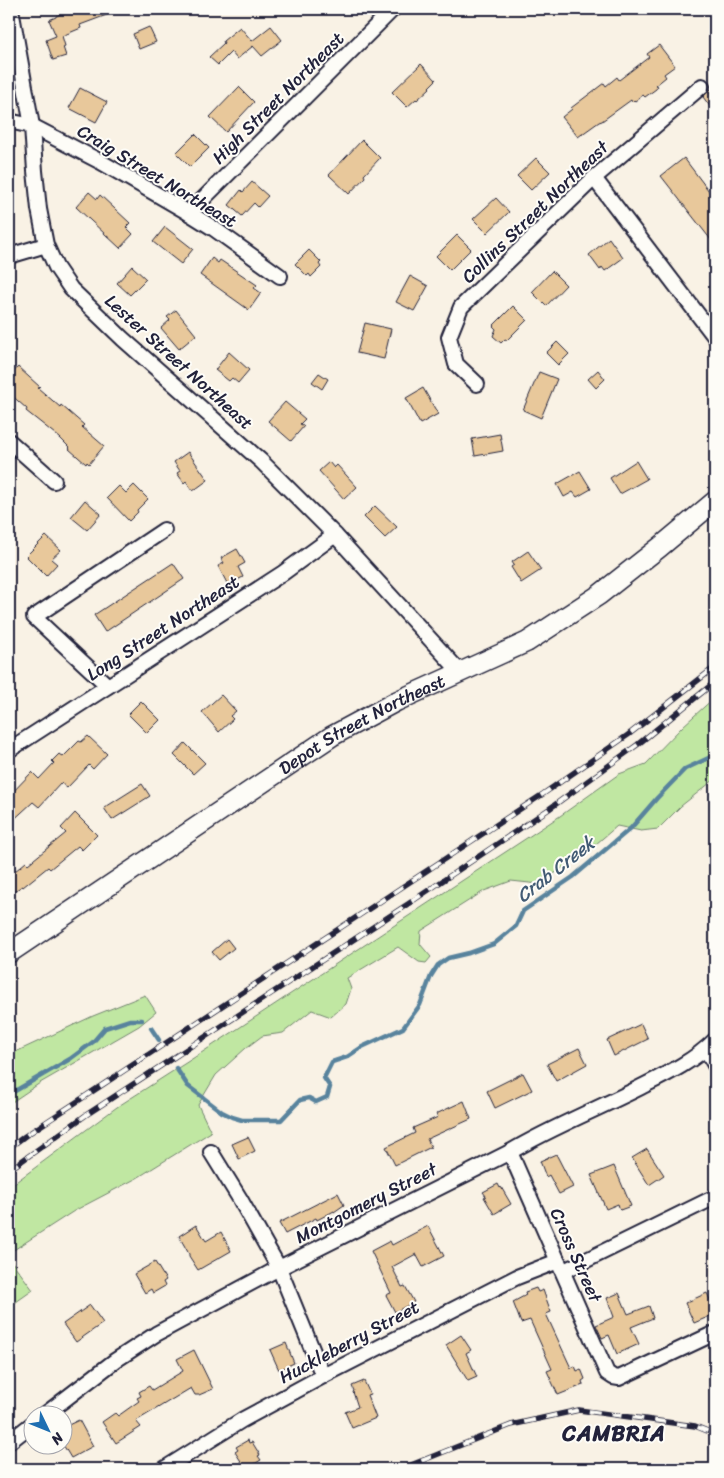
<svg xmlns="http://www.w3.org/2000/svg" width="724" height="1478" viewBox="0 0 724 1478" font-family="Sriracha,sans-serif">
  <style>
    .green { fill: #c0e7a2; stroke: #71846e }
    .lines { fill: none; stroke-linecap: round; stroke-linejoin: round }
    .stream { stroke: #59839d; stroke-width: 4.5 }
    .building { fill: #e8c89b; stroke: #22223b }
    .minor-casing { stroke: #22223b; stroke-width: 18 }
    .secondary-casing { stroke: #22223b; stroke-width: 22 }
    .minor { stroke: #fdfcf7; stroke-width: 14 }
    .secondary { stroke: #fdfcf7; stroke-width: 19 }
    .rail-casing { stroke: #22223b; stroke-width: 5.5 }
    .rail { stroke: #fdfcf7; stroke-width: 4; stroke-dasharray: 11; stroke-linecap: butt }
    .labels { text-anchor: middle; stroke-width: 4; stroke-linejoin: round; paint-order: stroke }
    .street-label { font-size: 18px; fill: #22223b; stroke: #fdfcf7 }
    .water-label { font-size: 19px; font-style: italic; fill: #425b74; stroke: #fdfcf7 }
    .district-label { font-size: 22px; font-weight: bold; letter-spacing: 1px; fill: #22223b; stroke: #fdfcf7 }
  </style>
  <rect width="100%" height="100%" fill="#f9f2e5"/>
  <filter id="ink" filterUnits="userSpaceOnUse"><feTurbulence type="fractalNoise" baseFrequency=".02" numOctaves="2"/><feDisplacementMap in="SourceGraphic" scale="10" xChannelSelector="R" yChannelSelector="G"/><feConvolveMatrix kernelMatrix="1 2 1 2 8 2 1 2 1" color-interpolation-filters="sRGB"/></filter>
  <g filter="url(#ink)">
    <g class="green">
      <polygon points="715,697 715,779 681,806 658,829 641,831 617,826 589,850 539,884 511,881 484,891 421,931 420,944 431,957 426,963 419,962 398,947 347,978 351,989 346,1004 331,1017 312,1010 283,1033 262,1036 246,1048 216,1075 198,1105 211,1132 137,1178 74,1211 9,1253 9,1187 117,1107 195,1057 560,816 619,774 646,764 683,726"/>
      <polygon points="145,995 156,1012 139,1026 40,1083 9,1104 9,1055 93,1016"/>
      <polygon points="9,1258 33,1290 9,1307"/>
    </g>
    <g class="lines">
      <g class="stream">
        <polyline points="151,1028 159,1040"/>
        <polyline points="176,1068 188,1086 222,1112 232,1117 242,1120 281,1120 300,1100 309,1098 316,1102 327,1097 330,1087 324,1078 332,1062 347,1057 362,1047 403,1028 420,1005 431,976 438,965 448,958 469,953 494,944 516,926 523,911 573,877 631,828 657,798 685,769 715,755"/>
        <polyline points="9,1092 15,1091 70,1059 93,1042 105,1028 130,1020 142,1020"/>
      </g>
    </g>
    <g class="building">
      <polygon points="72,9 120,10 80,25 81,28 62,36 65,46 63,47 66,56 53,60 46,40 56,36 49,20 56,17 56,16"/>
      <polygon points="271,26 282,40 262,56 253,46 237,59 231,52 218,65 209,57 224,43 223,41 240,27 252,41"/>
      <polygon points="149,27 156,42 139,49 133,34"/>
      <polygon points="659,45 675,66 664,74 666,77 656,85 658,86 656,89 645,97 643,95 635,101 634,100 632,102 631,100 602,121 599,122 578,137 562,117 572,109 571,108 604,83 606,86 617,77 619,80 649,57 647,54"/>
      <polygon points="421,64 436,80 429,87 430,88 417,100 416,99 407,107 392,92"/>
      <polygon points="715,85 715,113 703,97"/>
      <polygon points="239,87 254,102 226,132 210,117"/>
      <polygon points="80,88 107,102 96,122 69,108"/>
      <polygon points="195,134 209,148 190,167 176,153"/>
      <polygon points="362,140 380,158 364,175 365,177 349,194 329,175"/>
      <polygon points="536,158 550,172 531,190 517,176"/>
      <polygon points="684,158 715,199 715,245 661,176"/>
      <polygon points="252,182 268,196 258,207 254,203 242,216 229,205 241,190 243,192"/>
      <polygon points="89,192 97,199 100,195 130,223 126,227 133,234 120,248 76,207"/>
      <polygon points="496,198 509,212 487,233 473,219"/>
      <polygon points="165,227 193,249 181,264 153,242"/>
      <polygon points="457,235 471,249 450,270 436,256"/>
      <polygon points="609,238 623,258 605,271 602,267 600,270 589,255"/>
      <polygon points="309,250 321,262 319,264 321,267 311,277 309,274 307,276 295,264"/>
      <polygon points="212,258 218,263 220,260 257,285 254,288 261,293 249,310 200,275"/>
      <polygon points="132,266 146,279 130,295 117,283"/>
      <polygon points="552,271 566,285 546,306 532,292"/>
      <polygon points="410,276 428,286 414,311 396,302"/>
      <polygon points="513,306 527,320 507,340 505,339 501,343 493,336 496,329 493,326"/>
      <polygon points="176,310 196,335 179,349 161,328 170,320 167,317"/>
      <polygon points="365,323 391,329 384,359 357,353"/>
      <polygon points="557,342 569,354 558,365 546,353"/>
      <polygon points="229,352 249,370 238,383 232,378 229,381 215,370"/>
      <polygon points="18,367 40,387 38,388 60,407 61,405 84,425 82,427 104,446 89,464 87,462 86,464 69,449 70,448 60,438 26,411 27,409 9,393 9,377"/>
      <polygon points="598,370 605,379 596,388 588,379"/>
      <polygon points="539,372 557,379 541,418 523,410"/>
      <polygon points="319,373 328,379 322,389 312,382"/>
      <polygon points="423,388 438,414 420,424 406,398"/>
      <polygon points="285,402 305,419 300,424 304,426 291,441 268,421"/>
      <polygon points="500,434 503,451 475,456 472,439"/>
      <polygon points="188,452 208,480 193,491 186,481 184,483 177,473 180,471 174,462"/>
      <polygon points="636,461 647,479 620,494 610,478"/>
      <polygon points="329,462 334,468 337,465 357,487 344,499 319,471"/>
      <polygon points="580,471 591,489 577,497 573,492 564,497 557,484"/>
      <polygon points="134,485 148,499 137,510 138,512 129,521 107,498 119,486 126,493"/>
      <polygon points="85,500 101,514 87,530 71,517"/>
      <polygon points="375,506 397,527 385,538 364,517"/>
      <polygon points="46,536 61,550 51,559 57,564 46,576 26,556"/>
      <polygon points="237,549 245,563 238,567 243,577 228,585 218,566 224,563 221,558"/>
      <polygon points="528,551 541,570 521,583 511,567 514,565 512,562"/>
      <polygon points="173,563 184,579 105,632 94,615"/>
      <polygon points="221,695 236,711 230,716 233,719 219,732 202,712"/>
      <polygon points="141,701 160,720 147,733 128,714"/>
      <polygon points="88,736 107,754 93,769 89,765 67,788 61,783 39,807 33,802 9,824 9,796 32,772 39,779 54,763 52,761 59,754 63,757 79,741 81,742"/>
      <polygon points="185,743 205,763 193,774 174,755"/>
      <polygon points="142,784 150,796 112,820 104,808"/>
      <polygon points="75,813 97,835 82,850 78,846 50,869 48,867 23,887 22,886 9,895 9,876 26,862 28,864 66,833 61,828"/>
      <polygon points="227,939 234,948 219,960 212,952"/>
      <polygon points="641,1024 648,1039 614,1056 607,1040"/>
      <polygon points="579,1048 587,1064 556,1081 547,1064"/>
      <polygon points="523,1073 532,1090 495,1108 487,1091"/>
      <polygon points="464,1101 471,1119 427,1139 431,1147 395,1165 386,1147 415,1133 413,1128 438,1117 436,1114"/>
      <polygon points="248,1137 255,1151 239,1159 232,1144"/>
      <polygon points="647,1149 664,1175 649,1185 632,1158"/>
      <polygon points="556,1154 573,1187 559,1194 549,1175 546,1177 540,1161"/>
      <polygon points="614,1166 631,1206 620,1210 618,1204 606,1209 591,1175"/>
      <polygon points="498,1184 500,1188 501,1187 511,1204 494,1214 484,1197 486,1196 483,1192"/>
      <polygon points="338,1193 344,1205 334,1212 334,1211 317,1220 316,1218 285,1234 279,1223"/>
      <polygon points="196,1225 206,1241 221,1232 231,1251 198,1270 189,1256 189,1254 179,1236"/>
      <polygon points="428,1226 444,1256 423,1267 416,1254 392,1267 402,1287 405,1286 414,1302 395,1312 386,1295 391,1293 371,1251 390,1241 392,1245"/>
      <polygon points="155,1262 166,1280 163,1282 165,1286 153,1293 151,1289 145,1293 134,1274"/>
      <polygon points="536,1288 538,1292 543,1290 551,1312 546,1314 571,1368 575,1366 577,1371 581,1369 585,1379 582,1381 583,1385 558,1395 547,1371 552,1369 530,1320 521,1323 513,1302 526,1295 525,1292"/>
      <polygon points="619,1293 628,1314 649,1306 653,1318 631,1327 639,1344 617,1354 609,1335 602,1338 596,1325 614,1317 607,1298"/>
      <polygon points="707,1293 714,1309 713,1310 715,1314 694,1323 685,1303"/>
      <polygon points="90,1305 103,1323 76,1342 63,1324"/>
      <polygon points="461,1335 471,1350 466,1353 477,1377 468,1381 446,1345"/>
      <polygon points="286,1343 294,1363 279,1370 270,1350"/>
      <polygon points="194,1350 213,1389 199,1395 195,1395 191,1388 136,1421 141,1427 116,1443 102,1422 115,1413 118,1416 139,1401 137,1398 141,1396 139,1392 149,1386 152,1390 183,1371 177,1359"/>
      <polygon points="364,1381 370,1394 367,1395 376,1418 352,1428 345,1412 358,1407 353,1392 354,1391 352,1386"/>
      <polygon points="79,1420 93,1446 71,1458 62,1443 62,1428"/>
      <polygon points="248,1440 249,1443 252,1442 260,1455 258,1456 261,1460 246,1469 235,1452 238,1450 236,1447"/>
    </g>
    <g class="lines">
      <defs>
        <g id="minor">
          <polyline points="11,9 32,126 35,171 39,209 46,245 56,267 71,289 123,339 261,461 335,535 461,673"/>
          <polyline points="9,119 13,122 32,126 101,162 189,213 213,228 280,276"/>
          <polyline points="594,178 715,337"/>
          <polyline points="189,213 393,9"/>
          <polyline points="9,256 46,245"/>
          <polyline points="477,384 456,364 449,337 461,307 594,178 702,86"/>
          <polyline points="9,441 54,481"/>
          <polyline points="108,686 34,617 164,530"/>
          <polyline points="9,750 283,573 335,535"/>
          <polyline points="706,1049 715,1065"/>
          <polyline points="211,1152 240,1199 279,1268 323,1376"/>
          <polyline points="510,1152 607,1373 613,1377 619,1378 715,1333"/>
          <polyline points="564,1271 715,1197"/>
          <path d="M43 1416 116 1360 156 1334 279 1268 510 1152C552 1127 598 1109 641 1087 667 1074 694 1061 715 1040"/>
          <polyline points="9,1442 32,1424"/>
          <polyline points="164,1469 242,1420 323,1376 517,1277 558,1261"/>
        </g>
        <g id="secondary">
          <path id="s1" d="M9 953 332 736 397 701 527 642 599 595 660 547 715 501"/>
        </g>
      </defs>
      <use href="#minor" class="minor-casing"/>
      <use href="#secondary" class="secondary-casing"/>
      <use href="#minor" class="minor"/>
      <use href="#secondary" class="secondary"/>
      <defs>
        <g id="rail">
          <polyline points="9,1148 25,1136 543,794 628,735 715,667"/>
          <polyline points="9,1170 86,1115 414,900 549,809 637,745 715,682"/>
          <polyline points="401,1469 511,1425 579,1410 695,1426 715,1434"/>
        </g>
      </defs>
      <use href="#rail" class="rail-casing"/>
      <use href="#rail" class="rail"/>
    </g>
  </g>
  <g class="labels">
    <g class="street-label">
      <text transform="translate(278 98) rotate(-45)" y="6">High Street Northeast</text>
      <text transform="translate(157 176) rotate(31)" y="6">Craig Street Northeast</text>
      <text transform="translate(535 212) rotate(-44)" y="6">Collins Street Northeast</text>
      <text transform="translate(179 362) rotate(42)" y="6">Lester Street Northeast</text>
      <text transform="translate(163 628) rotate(-33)" y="6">Long Street Northeast</text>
      <text dy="6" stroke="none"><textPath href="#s1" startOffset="421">Depot Street Northeast</textPath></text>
      <text transform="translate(366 1203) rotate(-27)" y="6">Montgomery Street</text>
      <text transform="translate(576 1255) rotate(66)" y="6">Cross Street</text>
      <text transform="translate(349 1342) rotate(-28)" y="6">Huckleberry Street</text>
    </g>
    <g class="water-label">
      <text transform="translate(555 869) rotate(-38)" y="7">Crab Creek</text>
    </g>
    <g class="district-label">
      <text x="614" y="1441">CAMBRIA</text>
    </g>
  </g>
  <rect width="724" height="1478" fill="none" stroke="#fdfcf7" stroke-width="30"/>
  <rect x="15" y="15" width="694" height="1448" fill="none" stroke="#22223b" stroke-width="2" filter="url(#ink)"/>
  <g transform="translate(48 1430) rotate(133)"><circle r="24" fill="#fdfcf7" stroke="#a5a5ac"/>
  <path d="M0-4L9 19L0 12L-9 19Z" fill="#1f6fb2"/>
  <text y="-8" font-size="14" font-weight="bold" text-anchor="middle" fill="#22223b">N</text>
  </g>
</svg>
